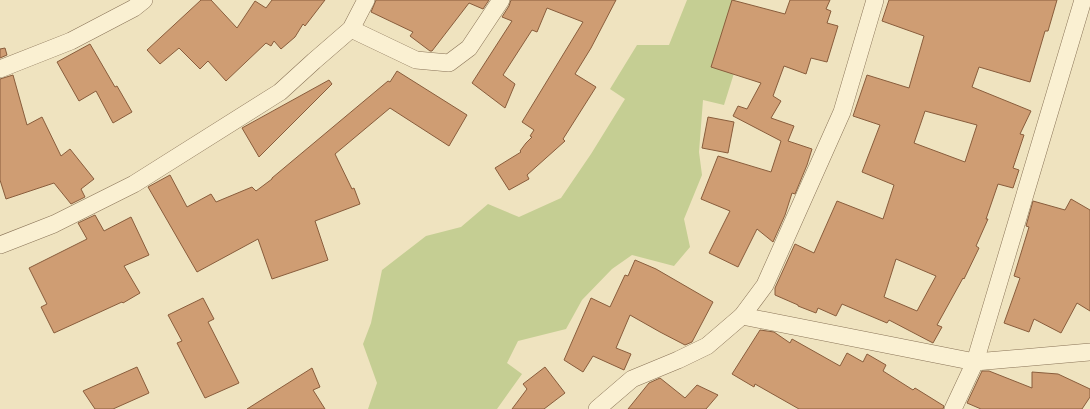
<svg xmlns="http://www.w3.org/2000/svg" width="1090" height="409" viewBox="0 0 1090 409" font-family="'Times New Roman',serif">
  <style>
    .green { fill: #c5ce93 }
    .building { fill: #cf9d73; stroke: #895d3c; fill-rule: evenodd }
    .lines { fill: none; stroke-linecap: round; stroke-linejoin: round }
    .minor-casing { stroke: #897357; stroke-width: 18 }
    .minor { stroke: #faf0d2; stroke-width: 17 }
  </style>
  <rect width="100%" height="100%" fill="#efe3bf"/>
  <polygon class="green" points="687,0 733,0 731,23 735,70 724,105 703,100 699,152 702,175 684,219 690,247 674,266 632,255 612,269 582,300 566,329 518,341 507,363 522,374 497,409 368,409 377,383 363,344 371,323 382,270 426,236 461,227 488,204 519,217 561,198 591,154 625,99 610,89 637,45 669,45"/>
  <g class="building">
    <polygon points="201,0 211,0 237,28 255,1 266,8 272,0 325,0 305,26 303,24 295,37 281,49 274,41 271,46 266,43 226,81 208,61 200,69 179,48 160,64 147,50"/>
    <polygon points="376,0 489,0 483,9 469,3 432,51 430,51 410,36 413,32 371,12"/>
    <polygon points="511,0 616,0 591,48 575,74 596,87 563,139 565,141 527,175 529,179 509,190 495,168 521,152 520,151 526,143 532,137 530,136 534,130 522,122 583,22 547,8 537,32 532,30 503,75 515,84 505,108 472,83 512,21 502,17 509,6"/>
    <polygon points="732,0 785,14 790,0 830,0 826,9 831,11 827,23 838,26 827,62 811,58 806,74 784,66 773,96 781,101 771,118 794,126 788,141 812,149 807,165 795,194 792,193 785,215 773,242 757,229 738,267 709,253 730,211 701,199 718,156 771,172 781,141 733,116 738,106 747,109 761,83 711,67"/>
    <path d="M889 0H1057L1048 31H1045L1030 82 979 67 972 87 1031 111 1020 134 1024 135 1013 168 1019 170 1013 188 998 184 986 219H988L976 246 979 248 964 279 963 278 937 325 942 327 933 343 889 320 887 323 842 304 836 316 818 308 816 313 798 306V305L775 295V288L795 244 814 253 837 201 883 219 894 185 862 172 880 125 853 116 867 75 909 88 924 36 882 21ZM925 111 977 125 965 162 914 143ZM896 259 936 276 917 311 884 297Z"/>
    <polygon points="90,44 115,87 117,86 132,112 113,123 96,91 79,101 57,62"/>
    <polygon points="5,48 7,55 0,58 0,49"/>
    <polygon points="397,71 467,115 449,146 390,108 335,154 352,189 354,188 360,204 315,221 328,260 272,279 258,239 197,272 148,187 170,175 187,207 211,194 216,202 252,187 256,191 272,179 272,178 388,81 390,82"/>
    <polygon points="13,75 27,125 42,117 61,156 70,149 94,179 81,189 85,197 71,204 54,183 6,199 0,180 0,79"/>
    <polygon points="329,80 332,84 259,157 242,128"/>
    <polygon points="708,117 734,122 728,153 702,148"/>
    <polygon points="1071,199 1090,210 1090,311 1077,303 1061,333 1034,319 1029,332 1004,323 1020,278 1014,276 1029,227 1026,226 1033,201 1065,210"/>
    <polygon points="95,215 104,231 131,217 149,255 124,266 140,293 123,303 122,302 54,333 41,307 47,304 29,268 87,239 78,223"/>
    <polygon points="635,260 656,269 713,302 692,342 685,345 660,332 630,315 616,348 631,354 624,370 593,356 583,372 564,360 591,298 610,307 625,275 628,276"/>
    <polygon points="203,298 214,319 208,322 239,383 205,398 177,343 182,341 168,315"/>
    <polygon points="760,330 774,332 790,343 792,339 840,366 847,353 863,362 867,354 886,365 883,371 913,390 915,388 944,406 943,409 799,409 755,384 754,387 732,374"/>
    <polygon points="137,367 149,393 113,409 95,409 83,391"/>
    <polygon points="545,367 565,393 544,409 512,409 527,389 523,384"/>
    <polygon points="312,368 320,387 313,390 325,409 247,409"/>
    <polygon points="982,371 989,371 1032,388 1032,372 1058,374 1090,389 1090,397 1082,409 981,409 967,403"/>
    <polygon points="660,378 685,398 697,385 718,395 706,409 628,409 649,383"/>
  </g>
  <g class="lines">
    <defs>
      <g id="minor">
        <polyline points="351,29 416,60 449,63 469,48 501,0"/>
        <polyline points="0,69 71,41 134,8 144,0"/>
        <polyline points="0,245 54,224 134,184 280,92 314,61 351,29 366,0"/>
        <polyline points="742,316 975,362 1090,352"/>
        <polyline points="597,409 632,379 678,360 707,346 742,316 765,285 842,112 875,0"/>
        <polyline points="953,409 975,362 1083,0"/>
      </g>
    </defs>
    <use href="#minor" class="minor-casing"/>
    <use href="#minor" class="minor"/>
  </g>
</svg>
